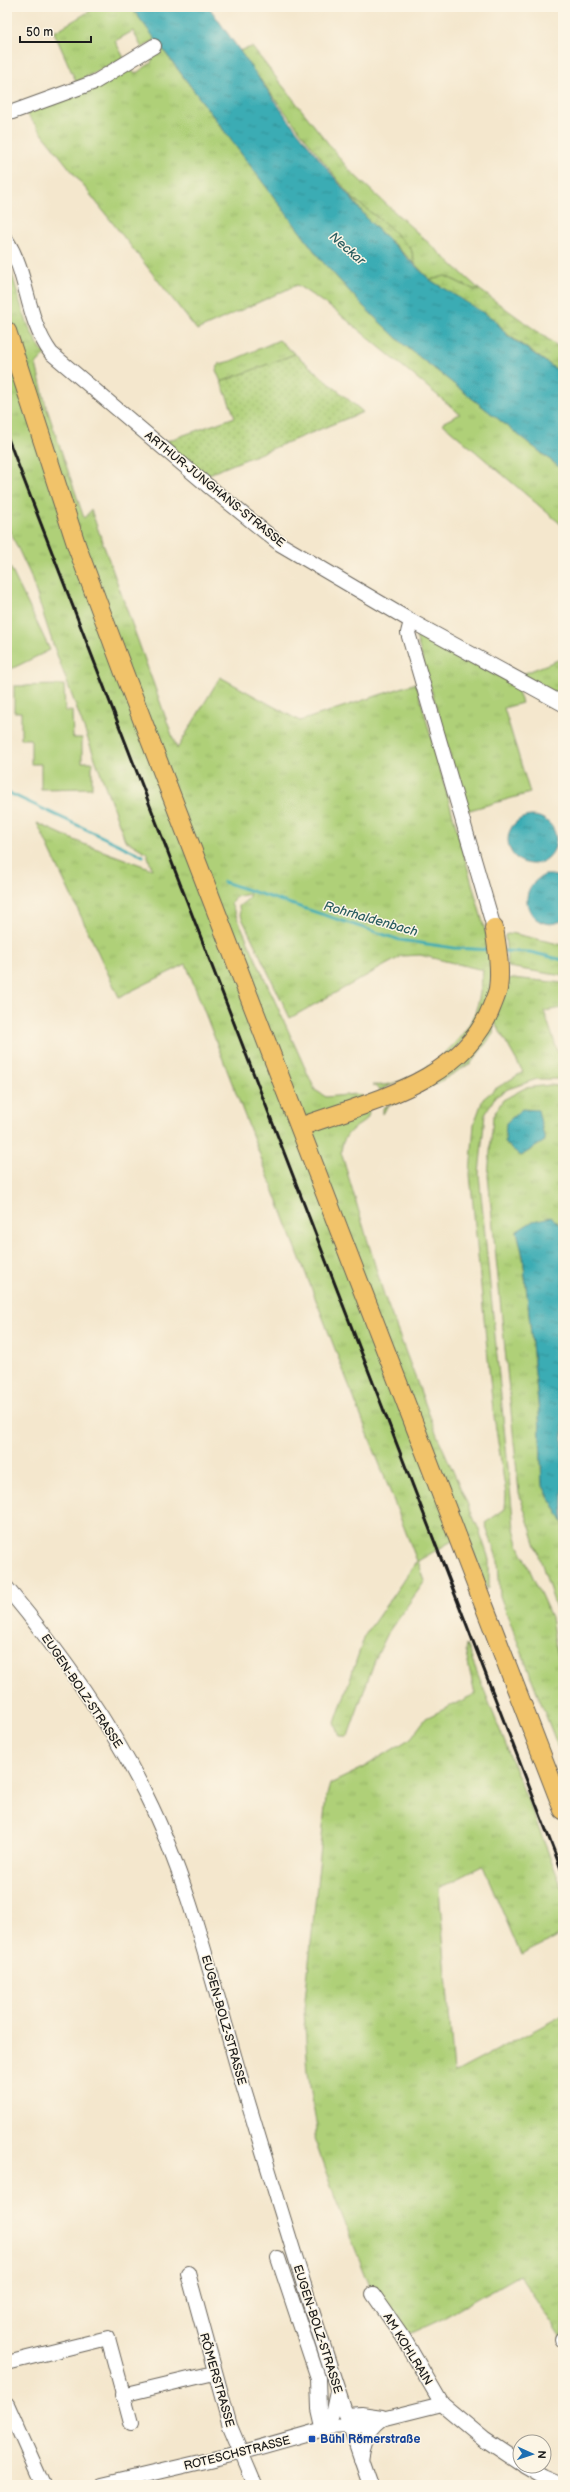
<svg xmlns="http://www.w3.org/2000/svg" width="570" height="2492" viewBox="0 0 570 2492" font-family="'Balsamiq Sans',sans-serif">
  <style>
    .grass { fill: url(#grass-tufts); stroke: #66764a }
    .wetland { fill: url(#wetland-marsh); stroke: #66764a }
    .park { fill: #afd078; stroke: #66764a }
    .garden { fill: url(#garden-dots); stroke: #66764a }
    .water { fill: url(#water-ripples); stroke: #2c6468 }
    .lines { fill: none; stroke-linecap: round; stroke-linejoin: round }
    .stream { stroke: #3bacb4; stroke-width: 3 }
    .minor-casing { stroke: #68635a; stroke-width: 16 }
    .major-casing { stroke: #68635a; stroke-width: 20 }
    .minor { stroke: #fff; stroke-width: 14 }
    .major { stroke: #f1c36a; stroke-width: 18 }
    .rail { stroke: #1c1c1c; stroke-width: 3 }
    .transit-dot { fill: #1a4fb4; stroke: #fcf5e5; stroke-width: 1.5 }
    .labels { text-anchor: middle; stroke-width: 3; stroke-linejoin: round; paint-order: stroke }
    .street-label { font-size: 12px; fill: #1c1c1c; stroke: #fcf5e5 }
    .transit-label { font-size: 12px; font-weight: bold; fill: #164399; stroke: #fcf5e5; text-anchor: start }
    .water-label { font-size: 13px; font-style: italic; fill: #2a5d60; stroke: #fcf5e5 }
  </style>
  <defs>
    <pattern id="grass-tufts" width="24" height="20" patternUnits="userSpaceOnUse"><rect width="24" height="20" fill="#afd078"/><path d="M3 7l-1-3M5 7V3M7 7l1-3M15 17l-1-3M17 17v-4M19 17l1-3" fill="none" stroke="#96b267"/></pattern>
    <pattern id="wetland-marsh" width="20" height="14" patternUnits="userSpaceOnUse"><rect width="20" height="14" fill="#afd078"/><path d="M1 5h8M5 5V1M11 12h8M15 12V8" fill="none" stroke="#96b267"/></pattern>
    <pattern id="garden-dots" width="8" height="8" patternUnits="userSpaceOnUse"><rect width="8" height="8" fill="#afd078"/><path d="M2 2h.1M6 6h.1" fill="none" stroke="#96b267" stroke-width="1.8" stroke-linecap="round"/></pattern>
    <pattern id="water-ripples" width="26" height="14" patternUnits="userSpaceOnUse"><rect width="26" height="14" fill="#3bacb4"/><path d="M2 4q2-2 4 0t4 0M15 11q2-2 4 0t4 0" fill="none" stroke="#318b92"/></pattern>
  </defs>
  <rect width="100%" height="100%" fill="#fcf5e5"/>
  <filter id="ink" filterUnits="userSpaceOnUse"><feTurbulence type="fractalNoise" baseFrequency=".025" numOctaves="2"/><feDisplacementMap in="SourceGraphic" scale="8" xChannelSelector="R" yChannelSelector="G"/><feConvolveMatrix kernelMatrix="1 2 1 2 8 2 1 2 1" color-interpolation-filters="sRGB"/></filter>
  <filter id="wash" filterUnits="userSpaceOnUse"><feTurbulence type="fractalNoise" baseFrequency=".012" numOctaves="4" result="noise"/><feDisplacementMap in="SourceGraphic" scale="16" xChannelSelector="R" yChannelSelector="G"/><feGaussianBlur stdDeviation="0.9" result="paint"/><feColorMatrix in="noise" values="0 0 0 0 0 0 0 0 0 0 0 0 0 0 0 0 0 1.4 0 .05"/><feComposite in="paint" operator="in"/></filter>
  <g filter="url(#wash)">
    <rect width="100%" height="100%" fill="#f4e7cd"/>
    <g class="grass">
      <polygon points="97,7 131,7 156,39 142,48 133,31 115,41 124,58 76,82 54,32"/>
      <polygon points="161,47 322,261 365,308 403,344 563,470 563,526 442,423 460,414 336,311 297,285 197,330 26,113 129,67 135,74 151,63 153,56 150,53"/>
      <path d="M252 47 350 171 480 290C458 289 458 272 430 280L415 264 411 249 388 226 351 197 238 51Z"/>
      <path d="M7 258C18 290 23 327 45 354L36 364 46 406 84 518 91 510 177 749 220 677 300 721 416 683 488 941 493 970 489 997 475 1027 439 1065 380 1090 373 1085C407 1089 454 1051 470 1023 479 1008 481 988 483 970L420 955 402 956 290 1018 240 914 239 906 247 900 250 894 235 897 231 904 315 1090 326 1097 356 1094 361 1096 369 1112C368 1128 344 1123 341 1152L384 1295 437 1435 479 1530 489 1559V1588L487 1589 467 1535 464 1534 418 1561 425 1581 389 1631 375 1660 348 1736H340L335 1723 365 1635 417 1561 186 964 119 997 37 823 81 843 152 869 147 853 125 840 53 644 30 574 7 525Z"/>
      <polygon points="279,340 295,354 221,382 216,370 219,364 231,361"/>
      <polygon points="418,630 515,683 522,703 504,708 530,793 466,811 415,633"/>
      <polygon points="563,658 563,699 520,675"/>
      <polygon points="511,933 563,945 563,976 508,967 506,963 507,960 505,935"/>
      <polygon points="512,978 563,983 563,1008 544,1011 563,1067 563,1079 537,1079 508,1089 495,1097 485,1114 479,1174 514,1528 518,1544 551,1617 558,1658 563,1673 563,1760 500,1596 498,1561 485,1523 505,1509 506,1494 493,1410 470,1174 474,1124 483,1099 495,1089 523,1072 494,1021 493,1034 471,1063 436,1084 387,1107 383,1114 383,1108 442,1076 505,981"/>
      <polygon points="550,1085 563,1087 563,1227 517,1231 523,1256 539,1412 542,1484 563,1523 563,1630 519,1493 488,1176 493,1116 503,1100 525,1088"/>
      <polygon points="466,1644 563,1890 563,1934 521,1955 483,1866 439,1888 454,2073 563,2015 563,2340 519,2275 440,2320 403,2337 373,2294 334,2195 314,2138 317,2129 308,2073 304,2010 326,1798 330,1784 361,1769 411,1738 426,1718 475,1694 465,1650"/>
    </g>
    <g class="wetland">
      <polygon points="351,197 388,226 411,249 415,264 369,221"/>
      <polygon points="445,276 475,290 480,290 563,350 563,374 507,334 495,320 430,280"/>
    </g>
    <g class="park">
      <polygon points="10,567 50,650 7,671 7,568"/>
      <polygon points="64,685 65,711 72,711 73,738 82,738 82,762 92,762 92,788 41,789 41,764 31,764 31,739 21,739 21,712 14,712 14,686"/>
    </g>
    <polygon class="garden" points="295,354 363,412 204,476 164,442 235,417 221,382"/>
    <g class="water">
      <polygon points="131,7 209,7 287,118 369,221 430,280 495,320 507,335 563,374 563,470 403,344 365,308 322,261"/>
      <circle cx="532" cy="840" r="24"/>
      <path d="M545 875H552L563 878V920C533 937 509 891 545 875Z"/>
      <polygon points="522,1109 538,1110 545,1141 521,1156 505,1143 506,1123"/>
      <polygon points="551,1217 563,1227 563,1523 542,1484 539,1412 523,1256 517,1231 533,1221"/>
    </g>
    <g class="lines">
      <g class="stream">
        <polyline points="7,792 143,856"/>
        <polyline points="224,882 400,940 454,948 492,950"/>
        <polyline points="504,951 530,952 563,960"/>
      </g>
    </g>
  </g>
  <g filter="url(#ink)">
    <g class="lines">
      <defs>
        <g id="minor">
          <polyline points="7,114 95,82 154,46"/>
          <path d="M7 241C29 276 25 317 51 353L207 485 280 544 411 621 563 704"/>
          <polyline points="411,621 408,633 494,928"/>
          <path d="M7 1588C60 1652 109 1720 146 1795 189 1881 211 1977 238 2069 280 2208 322 2348 370 2485"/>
          <polyline points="278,2258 318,2378 319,2409 324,2431"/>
          <polyline points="188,2273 230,2426 255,2485"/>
          <polyline points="373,2294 403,2337 442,2404"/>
          <polyline points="562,2339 563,2340"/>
          <polyline points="7,2363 108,2338 131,2423"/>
          <polyline points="122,2395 214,2373"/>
          <polyline points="7,2404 43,2485"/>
          <polyline points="346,2415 361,2414 382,2417"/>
          <polyline points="350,2427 442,2404 484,2439 520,2463"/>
          <polyline points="324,2431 332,2415 337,2392"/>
          <path d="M361 2460C363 2444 367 2431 381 2420"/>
          <polyline points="524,2466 543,2477 562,2485"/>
          <polyline points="102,2485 239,2453 331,2427 349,2426"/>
        </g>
        <g id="major">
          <polyline points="7,331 77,547 123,670 563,1810"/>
          <path d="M300 1127C368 1102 464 1082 492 1006 494 1001 497 994 498 989 501 969 497 947 494 928"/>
        </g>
      </defs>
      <use href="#minor" class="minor-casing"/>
      <use href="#major" class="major-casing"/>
      <use href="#minor" class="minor"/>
      <use href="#major" class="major"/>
      <polyline class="rail" points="7,436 563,1874"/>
    </g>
  </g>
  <rect class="transit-dot" x="308" y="2435" width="8" height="8" rx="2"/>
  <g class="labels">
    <g class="street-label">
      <text transform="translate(215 489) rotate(39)" y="4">ARTHUR-JUNGHANS-STRASSE</text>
      <text transform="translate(82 1691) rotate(56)" y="4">EUGEN-BOLZ-STRASSE</text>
      <text transform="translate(224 2020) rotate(74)" y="4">EUGEN-BOLZ-STRASSE</text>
      <text transform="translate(318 2329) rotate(72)" y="4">EUGEN-BOLZ-STRASSE</text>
      <text transform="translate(408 2349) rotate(58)" y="4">AM KOHLRAIN</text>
      <text transform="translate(217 2380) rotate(74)" y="4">RÖMERSTRASSE</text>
      <text transform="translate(237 2453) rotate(-14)" y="4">ROTESCHSTRASSE</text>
    </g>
    <g class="transit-label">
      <text x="320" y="2443">Bühl Römerstraße</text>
    </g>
    <g class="water-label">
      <text transform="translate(348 248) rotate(41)" y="5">Neckar</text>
      <text transform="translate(371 918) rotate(16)" y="5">Rohrhaldenbach</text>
    </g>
  </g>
  <rect width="570" height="2492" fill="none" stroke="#fcf5e5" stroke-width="24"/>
  <g transform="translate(532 2454) rotate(93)"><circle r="19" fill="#fcf5e5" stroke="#a29e95"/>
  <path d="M0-3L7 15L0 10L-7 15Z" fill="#1f6fb2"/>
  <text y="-6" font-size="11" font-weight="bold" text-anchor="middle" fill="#1c1c1c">N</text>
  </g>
  <path d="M20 36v6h71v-6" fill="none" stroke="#1c1c1c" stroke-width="2"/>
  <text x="26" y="36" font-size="12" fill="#1c1c1c" stroke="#fcf5e5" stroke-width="3" paint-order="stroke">50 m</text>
</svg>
